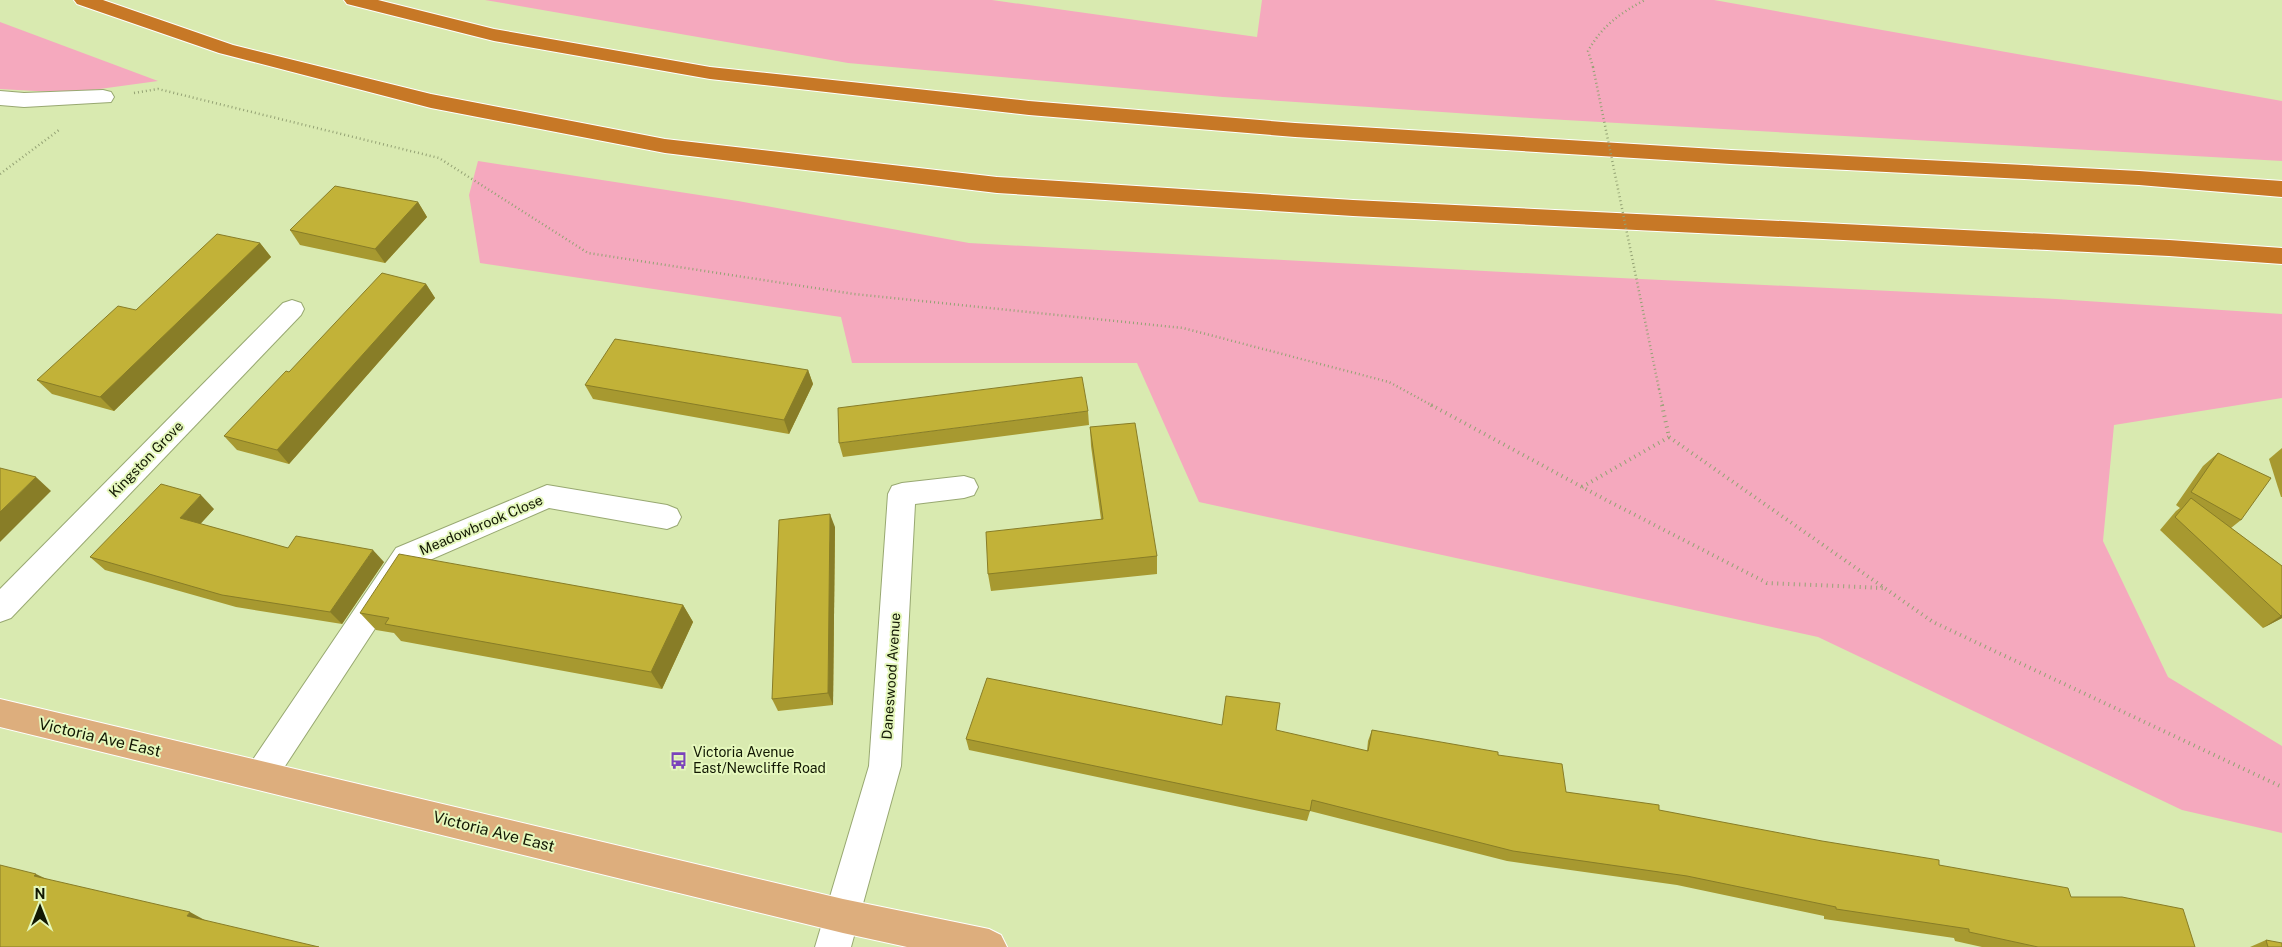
<svg xmlns="http://www.w3.org/2000/svg" width="2282" height="947" viewBox="0 0 2282 947" font-family="'Public Sans',sans-serif">
  <style>
    .green { fill: #f5a9be }
    .lines { fill: none; stroke-linecap: round; stroke-linejoin: round }
    .minor-casing { stroke: #98a871; stroke-width: 2 }
    .major-casing { stroke: #fff; stroke-width: 2 }
    .highway-casing { stroke: #fff; stroke-width: 2 }
    .path-far1 { stroke: #94a274; stroke-width: 2.5; stroke-dasharray: 1 3; stroke-linecap: butt }
    .path { stroke: #94a274; stroke-width: 4; stroke-dasharray: 1 4.5; stroke-linecap: butt }
    .minor { fill: #fff; fill-rule: evenodd }
    .major { fill: #ddae7d; fill-rule: evenodd }
    .highway { fill: #c77826; fill-rule: evenodd }
    .path-bridge { stroke: #94a274; stroke-width: 2.5; stroke-dasharray: 1 3; stroke-linecap: butt }
    .wall { fill: #a79930 }
    .shaded-wall { fill: #887d27 }
    .building { fill: #c2b238; stroke: #887d27 }
    .labels { text-anchor: middle; stroke-width: 4; stroke-linejoin: round; paint-order: stroke }
    .street-label { font-size: 14px; fill: #121803; stroke: #e6f8bd }
    .poi-label { font-size: 14px; fill: #121803; stroke: #e6f8bd; text-anchor: start }
    .near-street-label { font-size: 16px; fill: #121803; stroke: #e6f8bd }
  </style>
  <rect width="100%" height="100%" fill="#d9eab0"/>
  <g class="green">
    <polygon points="485,0 992,0 1257,37 1262,0 1714,0 2282,101 2282,161 1530,118 1223,97 848,63"/>
    <polygon points="0,22 158,81 70,93 0,89"/>
    <polygon points="478,161 738,201 969,243 1579,276 2056,299 2282,314 2282,398 2114,425 2103,541 2168,677 2282,746 2282,833 2182,810 1818,637 1199,502 1137,363 852,363 841,317 480,263 469,195"/>
  </g>
  <g class="lines">
    <defs>
      <g id="minor">
        <polygon points="103,90 111,92 114,97 111,102 24,107 0,105 0,91 24,93"/>
        <polygon points="292,300 301,303 304,309 301,315 11,618 0,622 0,589 283,303"/>
        <polygon points="964,476 974,479 978,487 974,495 964,498 915,504 901,766 851,947 815,947 869,766 888,494 892,486 902,483"/>
        <polygon points="547,485 667,505 677,509 681,517 677,525 667,529 549,508 416,566 272,786 261,790 250,786 245,775 250,764 396,548"/>
      </g>
      <polygon id="major" points="0,699 843,899 989,929 1001,935 1007,947 907,947 843,933 0,727"/>
      <g id="highway">
        <polygon points="74,0 103,0 233,45 431,94 665,139 997,177 1353,200 2169,240 2282,248 2282,264 2169,256 1353,216 997,193 665,153 431,108 219,53 77,4"/>
        <polygon points="344,0 378,0 494,29 710,67 1029,101 1295,123 1731,150 2139,171 2282,181 2282,197 2139,185 1731,164 1295,137 1029,115 710,79 494,41 347,4"/>
      </g>
    </defs>
    <use href="#minor" class="minor-casing"/>
    <use href="#major" class="major-casing"/>
    <use href="#highway" class="highway-casing"/>
    <g class="path-far1">
      <path d="M1593 67 1588 51C1602 26 1620 13 1645 0"/>
      <polyline points="134,93 158,89 439,158 588,253 854,294 1183,328 1389,382 1433,406"/>
      <polyline points="0,174 59,130"/>
      <polyline points="1659,389 1663,406"/>
    </g>
    <g class="path">
      <polyline points="1431,405 1608,501 1767,583 1884,588"/>
      <polyline points="1662,405 1669,437 1933,622 2282,787"/>
      <polyline points="1582,487 1669,437"/>
    </g>
    <use href="#minor" class="minor"/>
    <use href="#major" class="major"/>
    <use href="#highway" class="highway"/>
    <polyline class="path-bridge" points="1593,67 1659,389"/>
  </g>
  <g class="wall">
    <polygon points="418,202 427,217 385,263 300,245 290,230"/>
    <polygon points="260,243 271,257 114,411 52,394 37,380 136,310"/>
    <polygon points="426,284 435,298 289,464 237,450 224,436 289,372"/>
    <polygon points="808,370 813,384 789,434 593,399 585,385"/>
    <polygon points="1088,411 1089,425 843,457 839,443"/>
    <polygon points="1090,427 1157,556 1157,574 991,591 988,574 1101,519 1091,446"/>
    <polygon points="2282,448 2282,497 2281,497 2269,459"/>
    <polygon points="2218,453 2241,520 2231,528 2282,566 2282,618 2263,628 2160,530 2176,511 2180,508 2176,505 2203,466"/>
    <polygon points="214,509 200,524 288,548 384,562 342,624 236,607 105,570 90,557"/>
    <polygon points="835,527 833,705 778,711 772,699"/>
    <polygon points="683,605 693,622 662,689 401,641 394,633 376,630 360,613"/>
    <polygon points="1222,725 1367,751 1368,741 1372,730 1498,755 1566,792 1939,865 2071,897 2195,947 1982,947 1955,941 1954,938 1824,919 1824,916 1677,885 1507,861 1310,811 1307,821 969,750 966,739"/>
    <polygon points="2266,940 2282,947 2250,947"/>
  </g>
  <g class="shaded-wall">
    <polygon points="418,202 427,217 385,263 375,249"/>
    <polygon points="260,243 271,257 114,411 100,397"/>
    <polygon points="426,284 435,298 289,464 277,450"/>
    <polygon points="808,370 813,384 789,434 784,420"/>
    <polygon points="36,477 51,491 0,542 0,512"/>
    <polygon points="201,495 214,509 194,531 180,518"/>
    <polygon points="830,514 835,527 833,705 828,693"/>
    <polygon points="373,550 384,562 342,624 330,612"/>
    <polygon points="683,605 693,622 662,689 651,672"/>
    <polygon points="2282,615 2282,618 2263,628"/>
    <polygon points="36,874 59,885 34,876"/>
    <polygon points="190,912 210,923 187,916"/>
  </g>
  <g class="building">
    <polygon points="335,186 418,202 375,249 290,230"/>
    <polygon points="217,234 260,243 100,397 37,380 118,306 136,310"/>
    <polygon points="382,273 426,284 277,450 224,436 286,371 289,372"/>
    <polygon points="615,339 808,370 784,420 585,385"/>
    <polygon points="1082,377 1088,411 839,443 838,408"/>
    <polygon points="1135,423 1157,556 988,574 986,532 1103,519 1090,427"/>
    <polygon points="2218,453 2271,478 2241,520 2191,492"/>
    <polygon points="0,468 36,477 0,512"/>
    <polygon points="161,484 201,495 180,518 288,548 296,536 373,550 330,612 222,595 90,557"/>
    <polygon points="2191,498 2282,566 2282,615 2281,616 2175,517"/>
    <polygon points="830,514 828,693 772,699 779,520"/>
    <polygon points="399,554 683,605 651,672 385,624 389,618 360,613"/>
    <polygon points="987,678 1222,725 1226,696 1280,703 1276,730 1368,751 1372,730 1498,752 1498,755 1562,764 1566,792 1659,805 1659,810 1822,841 1939,860 1939,865 2068,888 2071,897 2122,897 2183,909 2195,947 2038,947 1969,932 1969,929 1836,909 1836,907 1687,876 1513,851 1312,800 1310,811 966,739"/>
    <polygon points="0,865 36,874 34,876 190,912 187,916 319,947 0,947"/>
    <polygon points="2266,940 2282,943 2282,947 2268,947"/>
  </g>
  <defs>
    <symbol id="bus-bare" viewBox="-9 -9 18 18"><path d="M-5-6H5V4H4V6H2V4H-2V6H-4V4H-5ZM-3.5-4V0h7V-4ZM-3.5 1.2v1.5H-2V1.2ZM2 1.2v1.5H3.5V1.2Z" fill="#7b44bb" stroke="#e6f8bd" stroke-width="2.5" paint-order="stroke"/></symbol>
  </defs>
  <g fill-rule="evenodd">
    <use href="#bus-bare" x="666" y="748" width="25" height="25"/>
  </g>
  <g class="labels">
    <g class="street-label">
      <text transform="translate(146 459) rotate(-46)" y="5">Kingston Grove</text>
      <text transform="translate(481 525) rotate(-23)" y="5">Meadowbrook Close</text>
      <text transform="translate(891 676) rotate(-86)" y="5">Daneswood Avenue</text>
    </g>
    <g class="poi-label">
      <text x="693" y="757">Victoria Avenue<tspan x="693" dy="16">East/Newcliffe Road</tspan></text>
    </g>
    <g class="near-street-label">
      <text transform="translate(100 737) rotate(13)" y="6">Victoria Ave East</text>
      <text transform="translate(494 831) rotate(14)" y="6">Victoria Ave East</text>
    </g>
  </g>
  <g transform="translate(40 907)" stroke="#e6f8bd" stroke-width="4" paint-order="stroke">
  <path d="M0-4L9 19L0 12L-9 19Z" fill="#121803"/>
  <text y="-8" font-size="14" font-weight="bold" text-anchor="middle" fill="#121803">N</text>
  </g>
</svg>
